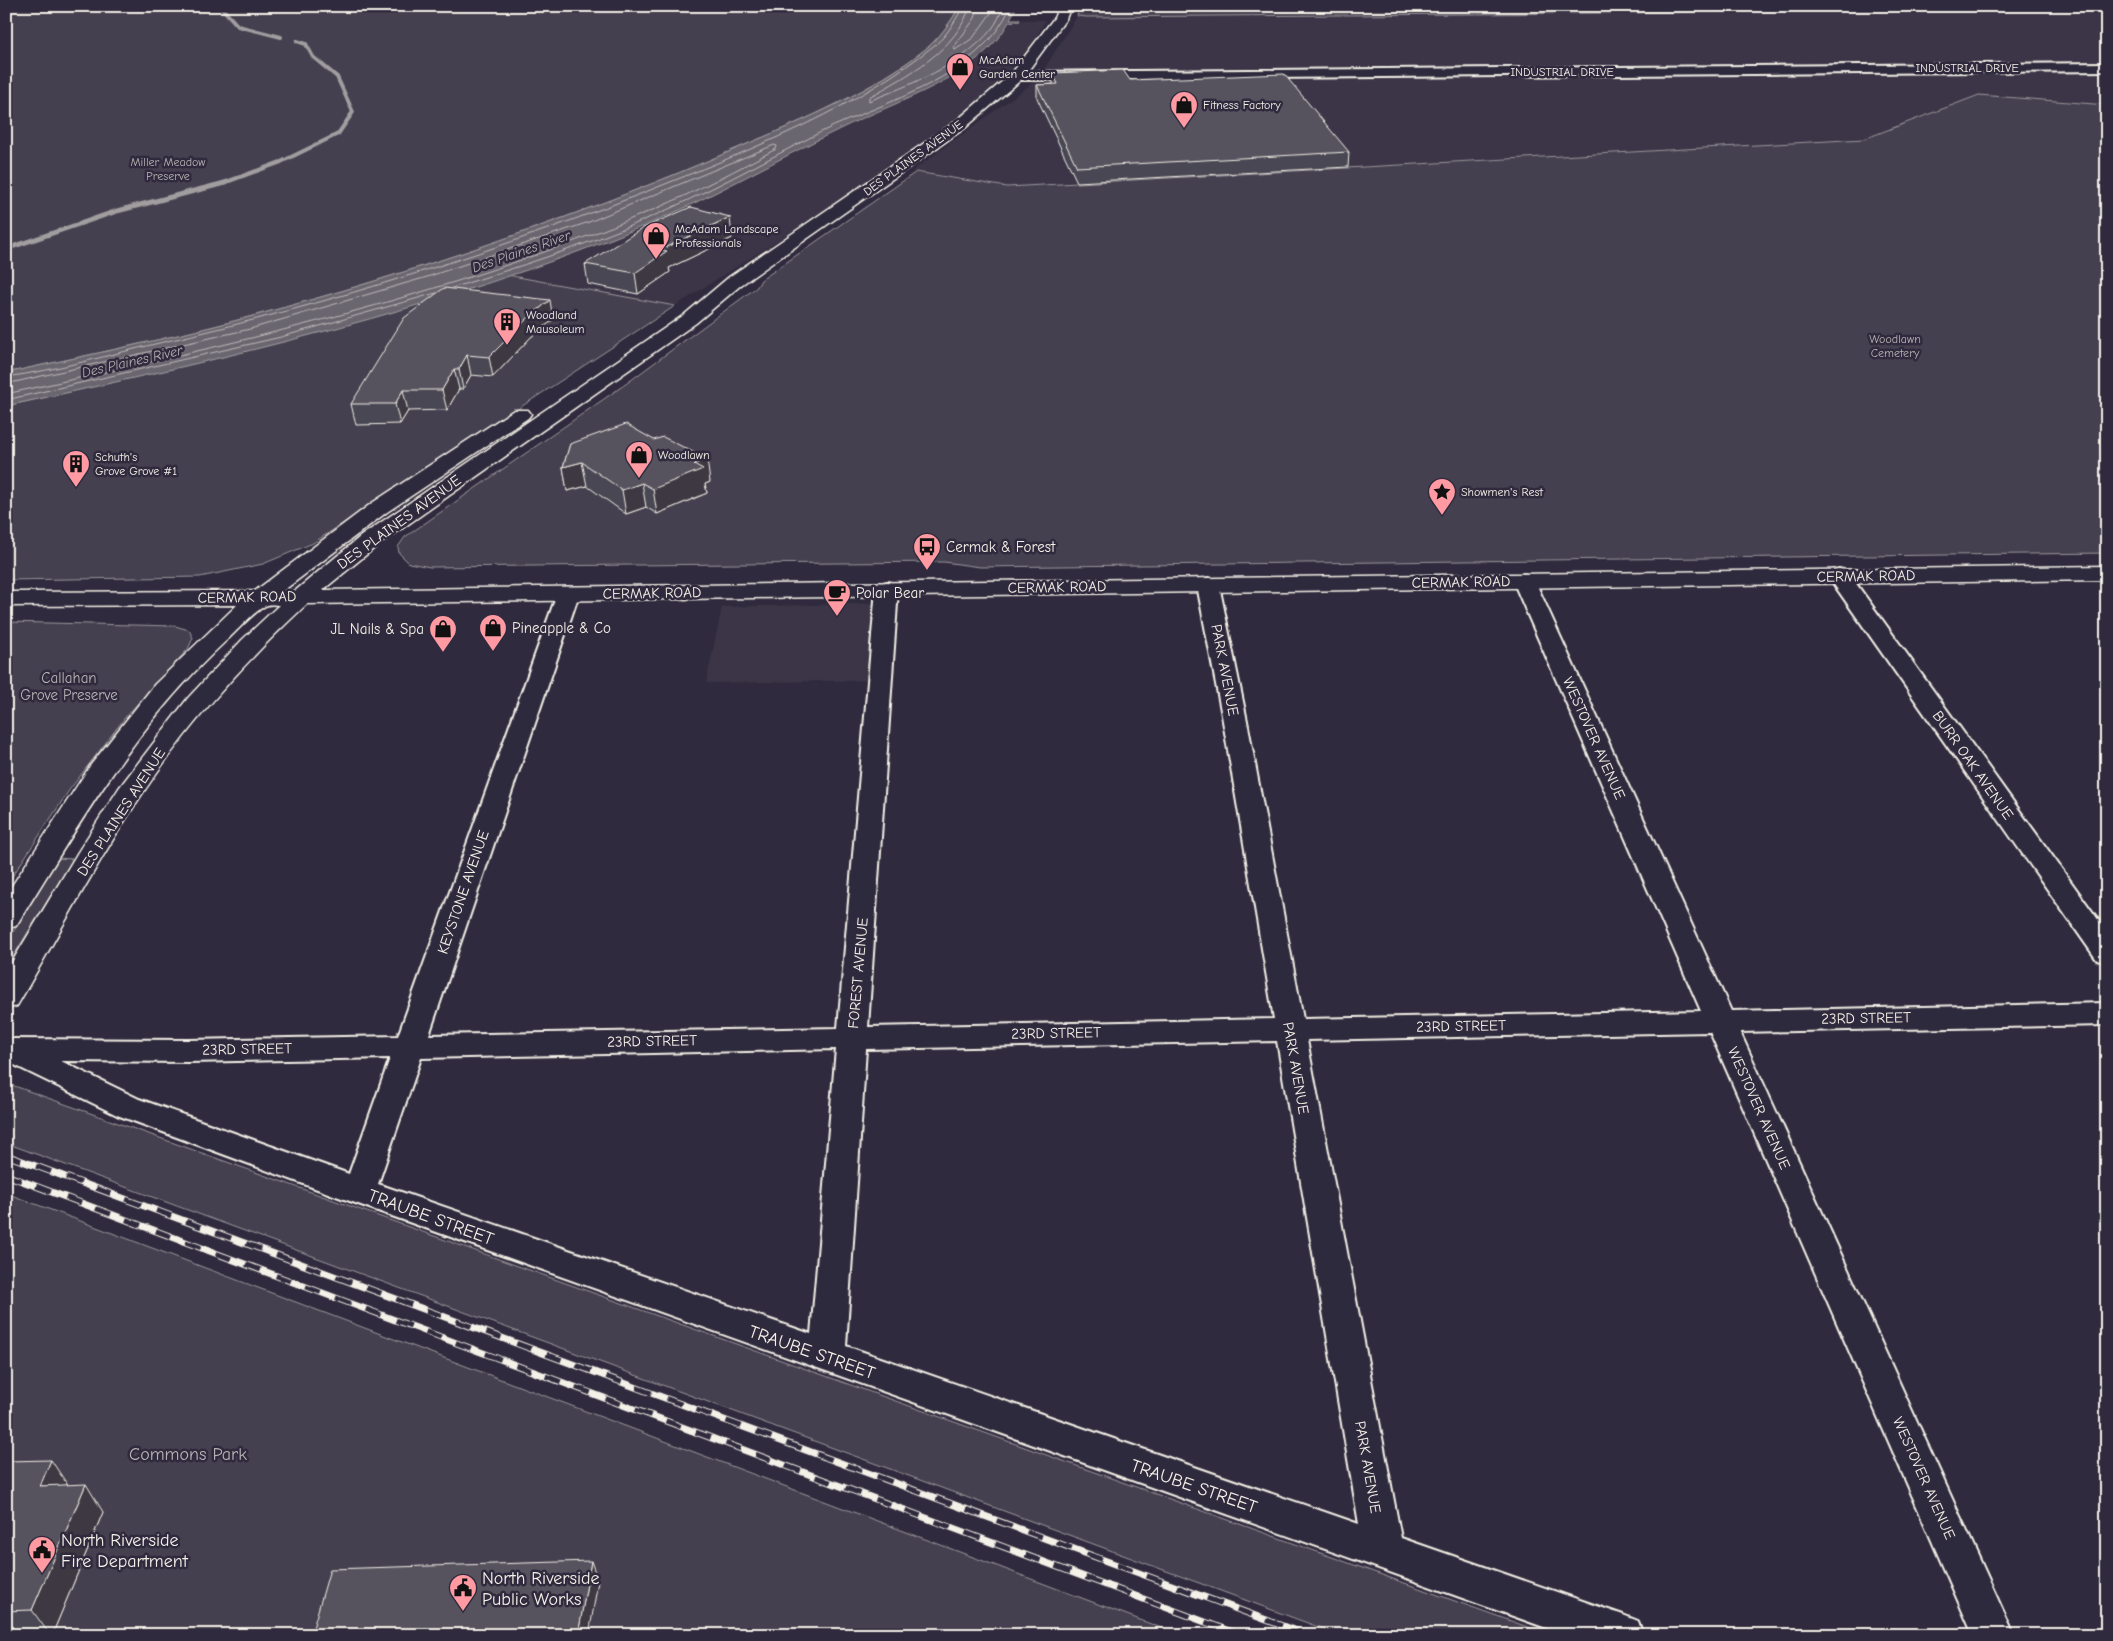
<svg xmlns="http://www.w3.org/2000/svg" width="2113" height="1641" viewBox="0 0 2113 1641" font-family="'Comic Neue',sans-serif">
  <style>
    .built { fill: #3b3647 }
    .green { fill: #454050; stroke: #9c989c }
    .water { fill: #6a6670; stroke: #a19ea0 }
    .lines { fill: none; stroke-linecap: round; stroke-linejoin: round }
    .shore { stroke: #bdb9b8; stroke-width: 1 }
    .stream-far1 { stroke: #a19ea0; stroke-width: 4 }
    .stream { stroke: #a19ea0; stroke-width: 5 }
    .minor-casing { stroke: #f4f1e8; stroke-width: 4 }
    .major-casing { stroke: #f4f1e8; stroke-width: 3 }
    .minor { fill: #2f2a3d; fill-rule: evenodd }
    .major { fill: #2f2a3d; fill-rule: evenodd }
    .rail-casing { stroke: #f4f1e8; stroke-width: 7 }
    .rail { stroke: #2f2a3d; stroke-width: 5; stroke-dasharray: 16; stroke-linecap: butt }
    .wall { fill: #4a4752; stroke: #f4f1e8 }
    .shaded-wall { fill: #3c3942; stroke: #f4f1e8 }
    .building { fill: #56525f; stroke: #f4f1e8 }
    .labels { text-anchor: middle; stroke-width: 5; stroke-linejoin: round; paint-order: stroke }
    .far-poi-label { font-size: 12px; fill: #f4f1e8; stroke: #2f2a3d; text-anchor: start }
    .far-street-label { font-size: 12px; fill: #f4f1e8; stroke: #2f2a3d }
    .far-park-label { font-size: 12px; fill: #b7b3b3; stroke: #2f2a3d }
    .far-water-label { font-size: 14px; font-style: italic; fill: #b6b2b2; stroke: #2f2a3d }
    .street-label { font-size: 15px; fill: #f4f1e8; stroke: #2f2a3d }
    .poi-label { font-size: 15px; fill: #f4f1e8; stroke: #2f2a3d; text-anchor: start }
    .park-label { font-size: 15px; fill: #b7b3b3; stroke: #2f2a3d }
    .near-street-label { font-size: 18px; fill: #f4f1e8; stroke: #2f2a3d }
    .near-park-label { font-size: 18px; fill: #b7b3b3; stroke: #2f2a3d }
    .near-poi-label { font-size: 18px; fill: #f4f1e8; stroke: #2f2a3d; text-anchor: start }
  </style>
  <rect width="100%" height="100%" fill="#2f2a3d"/>
  <filter id="ink" filterUnits="userSpaceOnUse"><feTurbulence type="fractalNoise" baseFrequency=".02" numOctaves="2"/><feDisplacementMap in="SourceGraphic" scale="10" xChannelSelector="R" yChannelSelector="G"/><feConvolveMatrix kernelMatrix="1 2 1 2 8 2 1 2 1" color-interpolation-filters="sRGB"/></filter>
  <g filter="url(#ink)">
    <g class="built">
      <polygon points="2107,10 2107,105 1979,95 1864,139 1007,187 912,171 1038,79 1077,16"/>
      <polygon points="1024,20 1046,20 1024,57 975,105 945,130 796,229 675,306 507,275 647,225 729,186 847,125 916,95 1001,36 1009,22"/>
      <polygon points="891,603 884,680 706,683 722,607"/>
    </g>
    <g class="green">
      <path d="M6 6H960C951 21 941 36 928 47 873 91 804 120 740 147 581 216 417 272 249 317 169 339 87 355 6 373Z"/>
      <polygon points="1081,6 2107,6 2107,9 1087,17 1077,16"/>
      <polygon points="1979,95 2107,105 2107,553 980,567 944,562 430,567 409,563 399,553 398,547 405,537 627,383 757,287 761,280 916,172 1007,187 1864,139"/>
      <path d="M507 275 675 306 313 543 263 564 200 577 6 580V406C175 369 342 328 507 275Z"/>
      <polygon points="6,622 175,626 189,630 193,638 188,649 127,715 70,789 6,886"/>
      <polygon points="58,858 73,859 6,968 6,944"/>
      <polygon points="6,1083 1550,1635 1340,1635 6,1143"/>
      <polygon points="6,1193 1180,1635 6,1635"/>
    </g>
    <path class="water" d="M960 6H1017L1010 19H1019L1020 21 1009 22C979 77 899 100 846 126 779 158 715 196 646 225 443 309 220 360 6 406V373C87 355 169 339 249 317 417 272 581 216 740 147 804 120 874 91 928 47 941 36 951 21 960 6Z"/>
    <g class="lines">
      <g class="shore">
        <path d="M970 6C957 50 907 76 869 97V101C911 84 961 66 991 30 997 23 1000 14 1004 6"/>
        <polyline points="978,6 975,18 954,47 955,50 973,38 996,6"/>
        <path d="M452 288C517 267 582 247 644 220 705 194 762 162 821 132 887 100 979 79 1011 6"/>
        <path d="M6 377C58 370 108 355 159 343 333 303 502 250 668 183 760 146 858 107 936 44 948 35 956 18 964 6"/>
        <path d="M6 384 250 329 427 277 589 222 774 145 777 146 776 149C736 170 697 191 655 209 448 297 225 346 6 394"/>
        <polyline points="6,400 281,337 436,293"/>
      </g>
      <g class="stream-far1">
        <polyline points="220,6 238,26 281,37"/>
        <polyline points="221,184 281,162 338,134 353,112 337,77 313,57 306,44 297,41"/>
      </g>
      <polyline class="stream" points="6,249 117,211 225,183"/>
      <defs>
        <g id="minor">
          <polygon points="2107,63 2107,71 1017,80 1011,76 1017,72"/>
          <polygon points="1839,569 1847,571 2107,932 2107,963 2097,960 1828,576 1831,571"/>
          <path d="M1524 574 1532 576 1535 581 1731 1011 2107 1003V1025L1740 1032 2014 1635H1973L1710 1032 1307 1040 1401 1538 1623 1615 1638 1621 1643 1635H1566L347 1200 117 1115 6 1061V1039L189 1040 398 1036 557 594 560 589 568 587 576 589 579 594 429 1035 838 1028 876 589 879 584 887 582 895 584 898 589 868 1027 1274 1019 1223 721 1197 585 1200 580 1208 578 1216 580 1219 585 1247 721 1303 1019 1701 1011 1513 581 1516 576ZM1277 1041 1359 1524 846 1346 866 1049ZM836 1049 811 1334 378 1184 421 1058ZM390 1058 349 1174 139 1099 61 1061 189 1062Z"/>
        </g>
        <path id="major" d="M1059 6H1071L1066 19 1022 79 965 128 741 285 696 323 377 546 323 590 2107 566V580L307 604C252 655 201 710 158 771 105 846 63 927 17 1006L6 1009V972L78 852 119 788 188 698 242 640 279 605C276 605 271 604 268 605 258 607 236 632 228 639 136 724 81 821 16 926L6 929V895L90 766 155 684 237 605 6 606V592L255 591 372 503 514 410H528L531 414 528 418 387 512 283 591H295L361 536 684 315 729 277 955 122 1012 73 1054 18Z"/>
      </defs>
      <use href="#minor" class="minor-casing"/>
      <use href="#major" class="major-casing"/>
      <use href="#minor" class="minor"/>
      <use href="#major" class="major"/>
      <defs>
        <g id="rail">
          <polyline points="6,1155 1307,1635"/>
          <polyline points="6,1175 1240,1635"/>
        </g>
      </defs>
      <use href="#rail" class="rail-casing"/>
      <use href="#rail" class="rail"/>
    </g>
    <g class="wall">
      <polygon points="1053,73 1130,80 1349,152 1348,167 1077,182 1037,98 1037,85 1053,84"/>
      <polygon points="732,238 669,268 670,272 638,294 588,284 585,264"/>
      <polygon points="553,320 531,337 493,377 471,375 463,389 459,389 447,410 408,411 400,424 356,425 351,404"/>
      <polygon points="570,444 710,482 705,484 707,493 657,514 646,507 626,514 587,486 567,491 563,467"/>
      <polygon points="6,1461 68,1485 103,1512 52,1635 6,1635"/>
    </g>
    <g class="shaded-wall">
      <polygon points="730,217 732,238 669,268 670,272 638,294 635,273 660,250"/>
      <polygon points="550,300 553,320 531,337 493,377 489,357 528,318"/>
      <polygon points="467,355 471,375 463,389 459,369"/>
      <polygon points="454,369 459,389 447,410 442,390"/>
      <polygon points="403,390 408,411 400,424 395,404"/>
      <polygon points="707,459 710,482 705,484 707,493 657,514 653,489 694,464"/>
      <polygon points="582,462 587,486 567,491 563,467"/>
      <polygon points="642,483 646,507 626,514 622,490"/>
      <polygon points="51,1460 69,1487 40,1486"/>
      <polygon points="86,1484 103,1512 52,1635 50,1635 32,1610"/>
      <polygon points="591,1561 598,1581 589,1635 578,1635"/>
    </g>
    <g class="building">
      <polygon points="1123,70 1130,80 1284,74 1349,152 1077,167 1037,85 1058,84 1053,73"/>
      <polygon points="691,207 730,217 660,250 667,251 635,273 585,264 643,228"/>
      <polygon points="444,288 550,300 528,318 489,357 467,355 459,369 454,369 442,390 403,390 395,404 351,404 404,318"/>
      <polygon points="626,424 654,440 663,437 707,459 694,464 703,469 653,489 642,483 622,490 582,462 563,467 570,444"/>
      <polygon points="51,1460 40,1486 86,1484 32,1610 6,1611 6,1461"/>
      <polygon points="591,1561 578,1635 311,1635 330,1569"/>
    </g>
  </g>
  <defs>
    <symbol id="shop-pin" viewBox="-11 -11 22 30"><path d="M0 17L-7.5 6A9.5 9.5 0 1 1 7.5 6Z" fill="#ff9aa2" stroke="#2f2a3d"/><path d="M-5-2.5h2.3a2.7 3.5 0 0 1 5.4 0H5L5.5 6h-11ZM-1.5-2.5h3a1.5 2.3 0 0 0-3 0Z" fill="#111"/></symbol>
    <symbol id="building-pin" viewBox="-11 -11 22 30"><path d="M0 17L-7.5 6A9.5 9.5 0 1 1 7.5 6Z" fill="#ff9aa2" stroke="#2f2a3d"/><path d="M-4-6H4V6H1V3H-1V6H-4ZM-2.5-4.3h1.7v1.8h-1.7ZM.8-4.3h1.7v1.8H.8ZM-2.5-1h1.7V.8h-1.7ZM.8-1h1.7V.8H.8Z" fill="#111"/></symbol>
    <symbol id="sight-pin" viewBox="-11 -11 22 30"><path d="M0 17L-7.5 6A9.5 9.5 0 1 1 7.5 6Z" fill="#ff9aa2" stroke="#2f2a3d"/><path d="M0-6L1.8-2.2L6-1.7L2.9 1.2L3.7 5.4L0 3.3L-3.7 5.4L-2.9 1.2L-6-1.7L-1.8-2.2Z" fill="#111"/></symbol>
    <symbol id="bus-pin" viewBox="-11 -11 22 30"><path d="M0 17L-7.5 6A9.5 9.5 0 1 1 7.5 6Z" fill="#ff9aa2" stroke="#2f2a3d"/><path d="M-5-6H5V4H4V6H2V4H-2V6H-4V4H-5ZM-3.5-4V0h7V-4ZM-3.5 1.2v1.5H-2V1.2ZM2 1.2v1.5H3.5V1.2Z" fill="#111"/></symbol>
    <symbol id="cafe-pin" viewBox="-11 -11 22 30"><path d="M0 17L-7.5 6A9.5 9.5 0 1 1 7.5 6Z" fill="#ff9aa2" stroke="#2f2a3d"/><path d="M-5.5-4.5H6V0H3Q3 3.5 0 3.5H-2.5Q-5.5 3.5-5.5 0ZM3-3.2v2h1.7v-2ZM-6 4.5H4V6H-6Z" fill="#111"/></symbol>
    <symbol id="civic-pin" viewBox="-11 -11 22 30"><path d="M0 17L-7.5 6A9.5 9.5 0 1 1 7.5 6Z" fill="#ff9aa2" stroke="#2f2a3d"/><path d="M-.6-6.5H3V-4.5H.6V-3L4-1V1h2V6H-6V1h2V-1L-.6-3ZM-1.2 2.5V6h2.4V2.5Z" fill="#111"/></symbol>
  </defs>
  <g fill-rule="evenodd">
    <use href="#shop-pin" x="944" y="51" width="32" height="43"/>
    <use href="#shop-pin" x="1168" y="89" width="32" height="43"/>
    <use href="#shop-pin" x="640" y="220" width="32" height="43"/>
    <use href="#building-pin" x="491" y="306" width="32" height="43"/>
    <use href="#shop-pin" x="623" y="439" width="32" height="43"/>
    <use href="#building-pin" x="60" y="448" width="32" height="43"/>
    <use href="#sight-pin" x="1426" y="476" width="32" height="43"/>
    <use href="#bus-pin" x="911" y="531" width="32" height="43"/>
    <use href="#cafe-pin" x="821" y="577" width="32" height="43"/>
    <use href="#shop-pin" x="477" y="612" width="32" height="43"/>
    <use href="#shop-pin" x="427" y="613" width="32" height="43"/>
    <use href="#civic-pin" x="26" y="1534" width="32" height="43"/>
    <use href="#civic-pin" x="447" y="1572" width="32" height="43"/>
  </g>
  <g class="labels">
    <g class="far-poi-label">
      <text x="979" y="64">McAdam<tspan x="979" dy="14">Garden Center</tspan></text>
      <text x="1203" y="109">Fitness Factory</text>
      <text x="675" y="233">McAdam Landscape<tspan x="675" dy="14">Professionals</tspan></text>
      <text x="526" y="319">Woodland<tspan x="526" dy="14">Mausoleum</tspan></text>
      <text x="658" y="459">Woodlawn</text>
      <text x="95" y="461">Schuth's<tspan x="95" dy="14">Grove Grove #1</tspan></text>
      <text x="1461" y="496">Showmen's Rest</text>
    </g>
    <g class="far-street-label">
      <text x="1967" y="72">INDUSTRIAL DRIVE</text>
      <text x="1562" y="76">INDUSTRIAL DRIVE</text>
      <text transform="translate(913 158) rotate(-36)" y="4">DES PLAINES AVENUE</text>
    </g>
    <g class="far-park-label">
      <text x="168" y="166">Miller Meadow<tspan x="168" dy="14">Preserve</tspan></text>
      <text x="1895" y="343">Woodlawn<tspan x="1895" dy="14">Cemetery</tspan></text>
    </g>
    <g class="far-water-label">
      <text transform="translate(521 251) rotate(-19)" y="5">Des Plaines River</text>
      <text transform="translate(132 361) rotate(-13)" y="5">Des Plaines River</text>
    </g>
    <g class="street-label">
      <text transform="translate(399 522) rotate(-36)" y="5">DES PLAINES AVENUE</text>
      <text transform="translate(1866 576) rotate(-1)" y="5">CERMAK ROAD</text>
      <text transform="translate(1461 582) rotate(-1)" y="5">CERMAK ROAD</text>
      <text transform="translate(1057 587) rotate(-1)" y="5">CERMAK ROAD</text>
      <text transform="translate(652 593) rotate(-1)" y="5">CERMAK ROAD</text>
      <text transform="translate(247 597) rotate(-1)" y="5">CERMAK ROAD</text>
      <text transform="translate(1225 670) rotate(79)" y="5">PARK AVENUE</text>
      <text transform="translate(1594 738) rotate(66)" y="5">WESTOVER AVENUE</text>
      <text transform="translate(1973 765) rotate(55)" y="5">BURR OAK AVENUE</text>
      <text transform="translate(121 812) rotate(-57)" y="5">DES PLAINES AVENUE</text>
      <text transform="translate(463 892) rotate(-71)" y="5">KEYSTONE AVENUE</text>
      <text transform="translate(858 973) rotate(-85)" y="5">FOREST AVENUE</text>
      <text transform="translate(1866 1018) rotate(-1)" y="5">23RD STREET</text>
      <text transform="translate(1461 1026) rotate(-1)" y="5">23RD STREET</text>
      <text transform="translate(1056 1033) rotate(-1)" y="5">23RD STREET</text>
      <text transform="translate(652 1041) rotate(-1)" y="5">23RD STREET</text>
      <text transform="translate(247 1049) rotate(-1)" y="5">23RD STREET</text>
      <text transform="translate(1296 1068) rotate(80)" y="5">PARK AVENUE</text>
      <text transform="translate(1759 1108) rotate(66)" y="5">WESTOVER AVENUE</text>
      <text transform="translate(1368 1467) rotate(80)" y="5">PARK AVENUE</text>
      <text transform="translate(1924 1478) rotate(66)" y="5">WESTOVER AVENUE</text>
    </g>
    <g class="poi-label">
      <text x="946" y="552">Cermak &amp; Forest</text>
      <text x="856" y="598">Polar Bear</text>
      <text x="512" y="633">Pineapple &amp; Co</text>
      <text x="424" y="634" text-anchor="end">JL Nails &amp; Spa</text>
    </g>
    <g class="park-label">
      <text x="69" y="683">Callahan<tspan x="69" dy="17">Grove Preserve</tspan></text>
    </g>
    <g class="near-street-label">
      <text transform="translate(431 1217) rotate(20)" y="6">TRAUBE STREET</text>
      <text transform="translate(812 1352) rotate(19)" y="6">TRAUBE STREET</text>
      <text transform="translate(1194 1486) rotate(19)" y="6">TRAUBE STREET</text>
    </g>
    <g class="near-park-label">
      <text x="188" y="1460">Commons Park</text>
    </g>
    <g class="near-poi-label">
      <text x="61" y="1546">North Riverside<tspan x="61" dy="21">Fire Department</tspan></text>
      <text x="482" y="1584">North Riverside<tspan x="482" dy="21">Public Works</tspan></text>
    </g>
  </g>
  <rect width="2113" height="1641" fill="none" stroke="#2f2a3d" stroke-width="25"/>
  <rect x="12" y="12" width="2088" height="1616" fill="none" stroke="#f4f1e8" stroke-width="2" filter="url(#ink)"/>
</svg>
